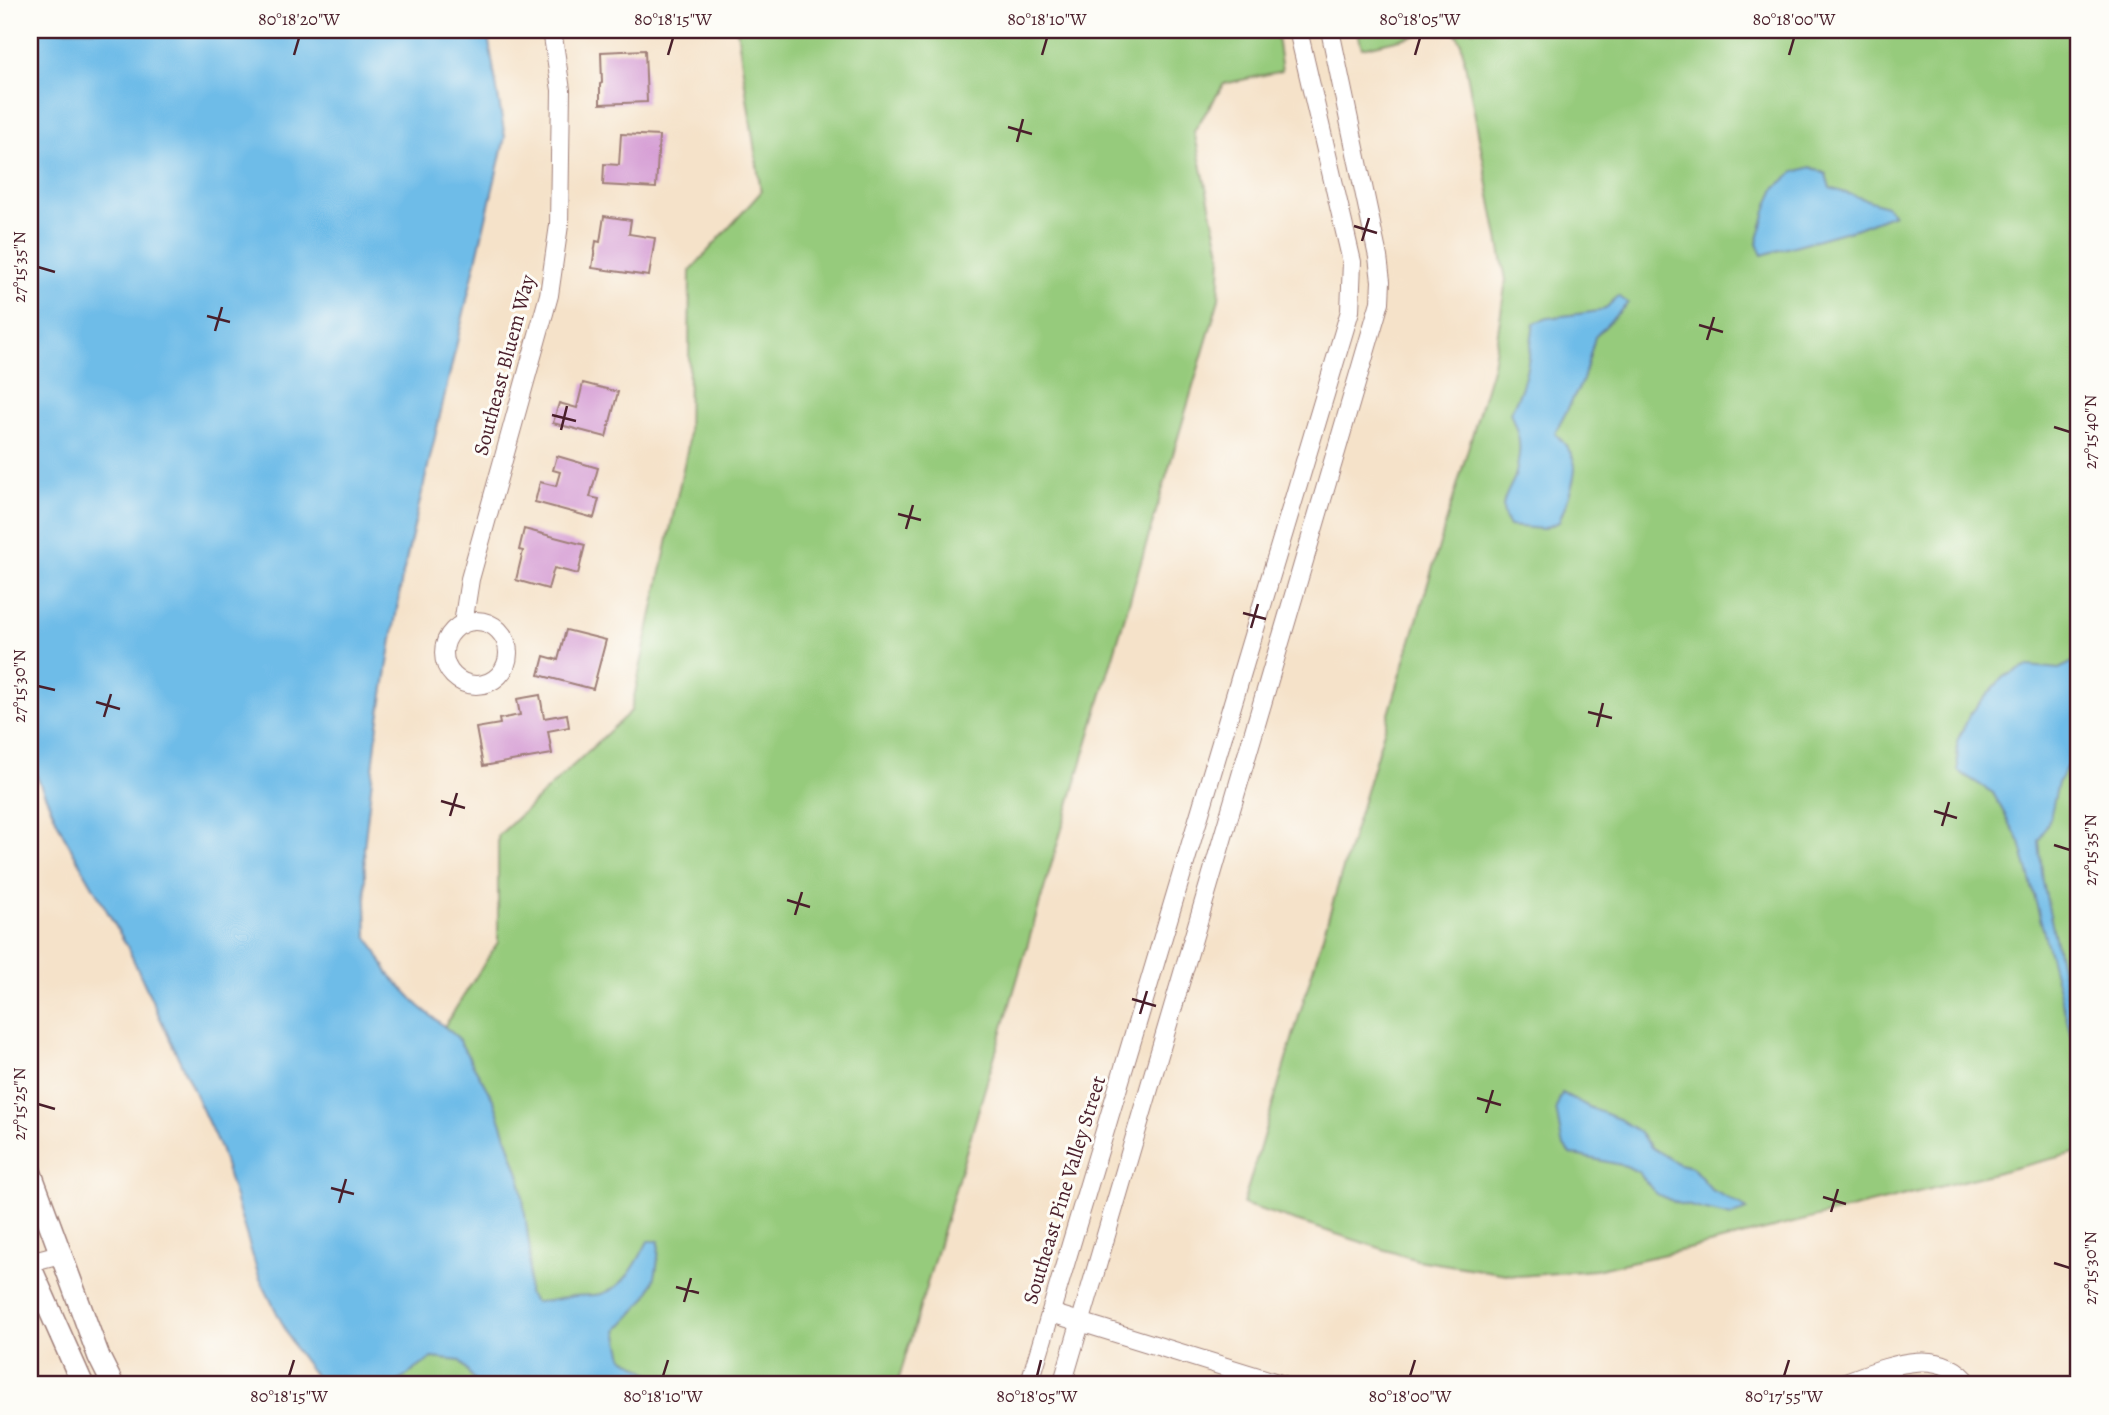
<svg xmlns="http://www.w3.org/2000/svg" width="2109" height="1415" viewBox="0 0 2109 1415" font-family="Alegreya,serif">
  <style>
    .green { fill: #96cb7c; stroke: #707554; stroke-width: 2 }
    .water { fill: #6ebce8; stroke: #5c6e8a; stroke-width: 2 }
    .building { fill: #d59cd4 }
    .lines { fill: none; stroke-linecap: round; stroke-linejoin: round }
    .minor-casing { stroke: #a0807a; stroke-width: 20 }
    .tertiary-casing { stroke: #a0807a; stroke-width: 24 }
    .minor { stroke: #fff; stroke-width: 18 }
    .tertiary { stroke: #fff; stroke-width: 21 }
    .ticks { fill: none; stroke: #4a1f2b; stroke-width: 2.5 }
    .labels { text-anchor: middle; stroke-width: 6; stroke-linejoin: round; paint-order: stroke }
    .street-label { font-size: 21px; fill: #4a1f2b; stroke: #fdfcf7 }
    .neatline { fill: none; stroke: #4a1f2b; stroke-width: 2.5 }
    .ticks-label { font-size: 18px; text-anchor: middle; fill: #4a1f2b }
  </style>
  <rect width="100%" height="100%" fill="#fdfcf7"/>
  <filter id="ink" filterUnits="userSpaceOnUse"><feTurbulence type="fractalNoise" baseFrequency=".0143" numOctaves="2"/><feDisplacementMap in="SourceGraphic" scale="14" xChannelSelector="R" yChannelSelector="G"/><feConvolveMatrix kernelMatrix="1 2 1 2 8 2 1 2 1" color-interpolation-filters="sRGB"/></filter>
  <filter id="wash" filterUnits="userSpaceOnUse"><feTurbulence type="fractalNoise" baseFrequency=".00686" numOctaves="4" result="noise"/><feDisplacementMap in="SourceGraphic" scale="28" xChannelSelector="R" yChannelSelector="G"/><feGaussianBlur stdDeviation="1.57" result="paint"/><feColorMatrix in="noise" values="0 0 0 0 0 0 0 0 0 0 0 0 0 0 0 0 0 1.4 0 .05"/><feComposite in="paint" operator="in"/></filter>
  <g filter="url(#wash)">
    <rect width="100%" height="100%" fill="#f5e2c9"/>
    <g class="green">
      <polygon points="737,30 1276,30 1282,71 1224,84 1194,131 1221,256 1219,299 897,1385 358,1385 442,1030 498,942 498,836 631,711 688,446 690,271 761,192"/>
      <polygon points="1357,30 1439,30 1362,48"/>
      <polygon points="1454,30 2079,30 2079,1152 1705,1245 1595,1270 1519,1276 1417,1260 1243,1204 1493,365 1506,280 1461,42"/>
    </g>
    <g class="water">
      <path d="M30 30H487L505 137 402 578 378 725 364 848 367 935 388 973 419 1006 457 1037 494 1101 520 1177 530 1251 528 1293 534 1302C548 1302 559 1299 573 1296 582 1295 592 1296 601 1294 625 1288 638 1261 648 1241H659C658 1289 649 1297 617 1330L623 1357 656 1377 658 1385H477L460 1361 432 1358 393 1385H322L295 1349 259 1277 220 1148 127 946 63 834 30 762Z"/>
      <polygon points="1811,167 1826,174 1830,188 1886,206 1894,214 1855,229 1762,255 1757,243 1768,204 1776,187 1794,172"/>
      <path d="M1618 296 1628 303 1595 337 1583 380 1555 433C1563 442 1571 450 1574 461 1579 475 1564 508 1559 522L1542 529 1509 526C1498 507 1504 499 1513 481 1517 474 1518 462 1519 454 1521 439 1515 426 1510 412 1527 385 1529 354 1534 323L1548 318 1599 311 1607 307Z"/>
      <polygon points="2079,659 2079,749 2070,761 2058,783 2050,818 2039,841 2043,882 2079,1051 2079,1066 2020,842 1993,793 1958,771 1957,741 1971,713 2003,677 2028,666 2059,669"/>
      <polygon points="1562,1093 1591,1108 1619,1119 1638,1131 1652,1148 1679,1164 1692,1167 1712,1190 1741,1205 1747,1210 1731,1216 1677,1203 1656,1194 1638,1172 1626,1166 1570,1154 1562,1143 1556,1108"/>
    </g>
    <g id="blocks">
      <g class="building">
        <polygon points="645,50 647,102 600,104 600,84 602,83 601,52"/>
        <polygon points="621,134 659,136 656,188 603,185 604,164 619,165"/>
        <polygon points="604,216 631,220 629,234 655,238 649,276 592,268 596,241 600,242"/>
        <polygon points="583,383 618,392 606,437 553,423 559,403 577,408"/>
        <polygon points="557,456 598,468 590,497 599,499 594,518 535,502 540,482 556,486 560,472 553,470"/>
        <polygon points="524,529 585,545 578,574 554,568 548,589 516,580 523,551 519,550"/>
        <polygon points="566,630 606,640 593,689 539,675 544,656 558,660"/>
        <polygon points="540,695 544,718 567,714 569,727 548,731 552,754 483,766 476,728 500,724 499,719 520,715 517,699"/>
      </g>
    </g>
  </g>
  <g filter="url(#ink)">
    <use href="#blocks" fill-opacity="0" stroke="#a0807a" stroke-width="2"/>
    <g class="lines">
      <defs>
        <g id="minor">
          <circle cx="476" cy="653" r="32"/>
          <polyline points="463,624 470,579 549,295 559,225 561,90 552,30"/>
          <polyline points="30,1262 60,1254"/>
          <polyline points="1051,1313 1284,1385"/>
          <polyline points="1029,1385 1350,311 1352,262 1298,30"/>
          <polyline points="1062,1385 1380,302 1381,281 1378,257 1330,30"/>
          <path d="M1837 1385C1879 1371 1937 1340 1970 1385"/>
        </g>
        <g id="tertiary">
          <polyline points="30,1171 99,1357 113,1385"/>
          <polyline points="30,1266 83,1385"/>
        </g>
      </defs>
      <use href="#minor" class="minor-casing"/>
      <use href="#tertiary" class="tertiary-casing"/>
      <use href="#minor" class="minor"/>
      <use href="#tertiary" class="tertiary"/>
    </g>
  </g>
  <path class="ticks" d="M294 55 299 38M668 55 673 38M1042 55 1047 38M1415 55 1420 38M1789 55 1794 38M1008 127 1032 134M1017 142 1023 119M1354 226 1377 233M1362 241 1369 218M38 267 55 272M207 316 230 322M1699 325 1723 332M215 331 222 307M1707 340 1714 317M552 415 576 421M2054 427 2070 432M561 430 567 406M898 514 921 520M906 529 913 505M1243 613 1266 619M1251 628 1258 604M38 686 55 690M96 702 120 709M1588 712 1612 718M104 717 111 694M1597 727 1603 703M441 801 465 808M1934 811 1957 818M450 816 457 793M1942 826 1949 802M2054 845 2070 850M787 900 810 907M795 915 802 892M1132 999 1156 1006M1140 1014 1147 991M1477 1098 1501 1105M38 1104 55 1109M1486 1113 1493 1090M331 1188 354 1194M1823 1197 1846 1204M339 1203 346 1179M1831 1212 1838 1189M2054 1263 2070 1268M676 1287 699 1293M684 1302 691 1278M289 1376 294 1360M663 1376 668 1360M1037 1376 1041 1360M1410 1376 1415 1360M1784 1376 1789 1360"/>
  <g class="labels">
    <g class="street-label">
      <text transform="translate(504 365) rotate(-75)" y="7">Southeast Bluem Way</text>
      <text transform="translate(1064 1190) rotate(-73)" y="7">Southeast Pine Valley Street</text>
    </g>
  </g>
  <rect width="2109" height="1415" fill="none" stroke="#fdfcf7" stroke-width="77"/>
  <rect x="38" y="38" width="2032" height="1338" class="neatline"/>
  <g class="ticks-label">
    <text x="299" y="25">80°18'20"W</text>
    <text x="673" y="25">80°18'15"W</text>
    <text x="1047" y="25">80°18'10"W</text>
    <text x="1420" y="25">80°18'05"W</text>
    <text x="1794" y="25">80°18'00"W</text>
    <text transform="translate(19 267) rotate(-90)" y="6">27°15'35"N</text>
    <text transform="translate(2090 432) rotate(-90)" y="6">27°15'40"N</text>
    <text transform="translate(19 686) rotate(-90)" y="6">27°15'30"N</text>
    <text transform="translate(2090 850) rotate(-90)" y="6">27°15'35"N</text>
    <text transform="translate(19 1104) rotate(-90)" y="6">27°15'25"N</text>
    <text transform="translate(2090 1268) rotate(-90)" y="6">27°15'30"N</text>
    <text x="289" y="1402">80°18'15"W</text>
    <text x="663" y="1402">80°18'10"W</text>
    <text x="1037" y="1402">80°18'05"W</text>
    <text x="1410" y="1402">80°18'00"W</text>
    <text x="1784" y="1402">80°17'55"W</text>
  </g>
</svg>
